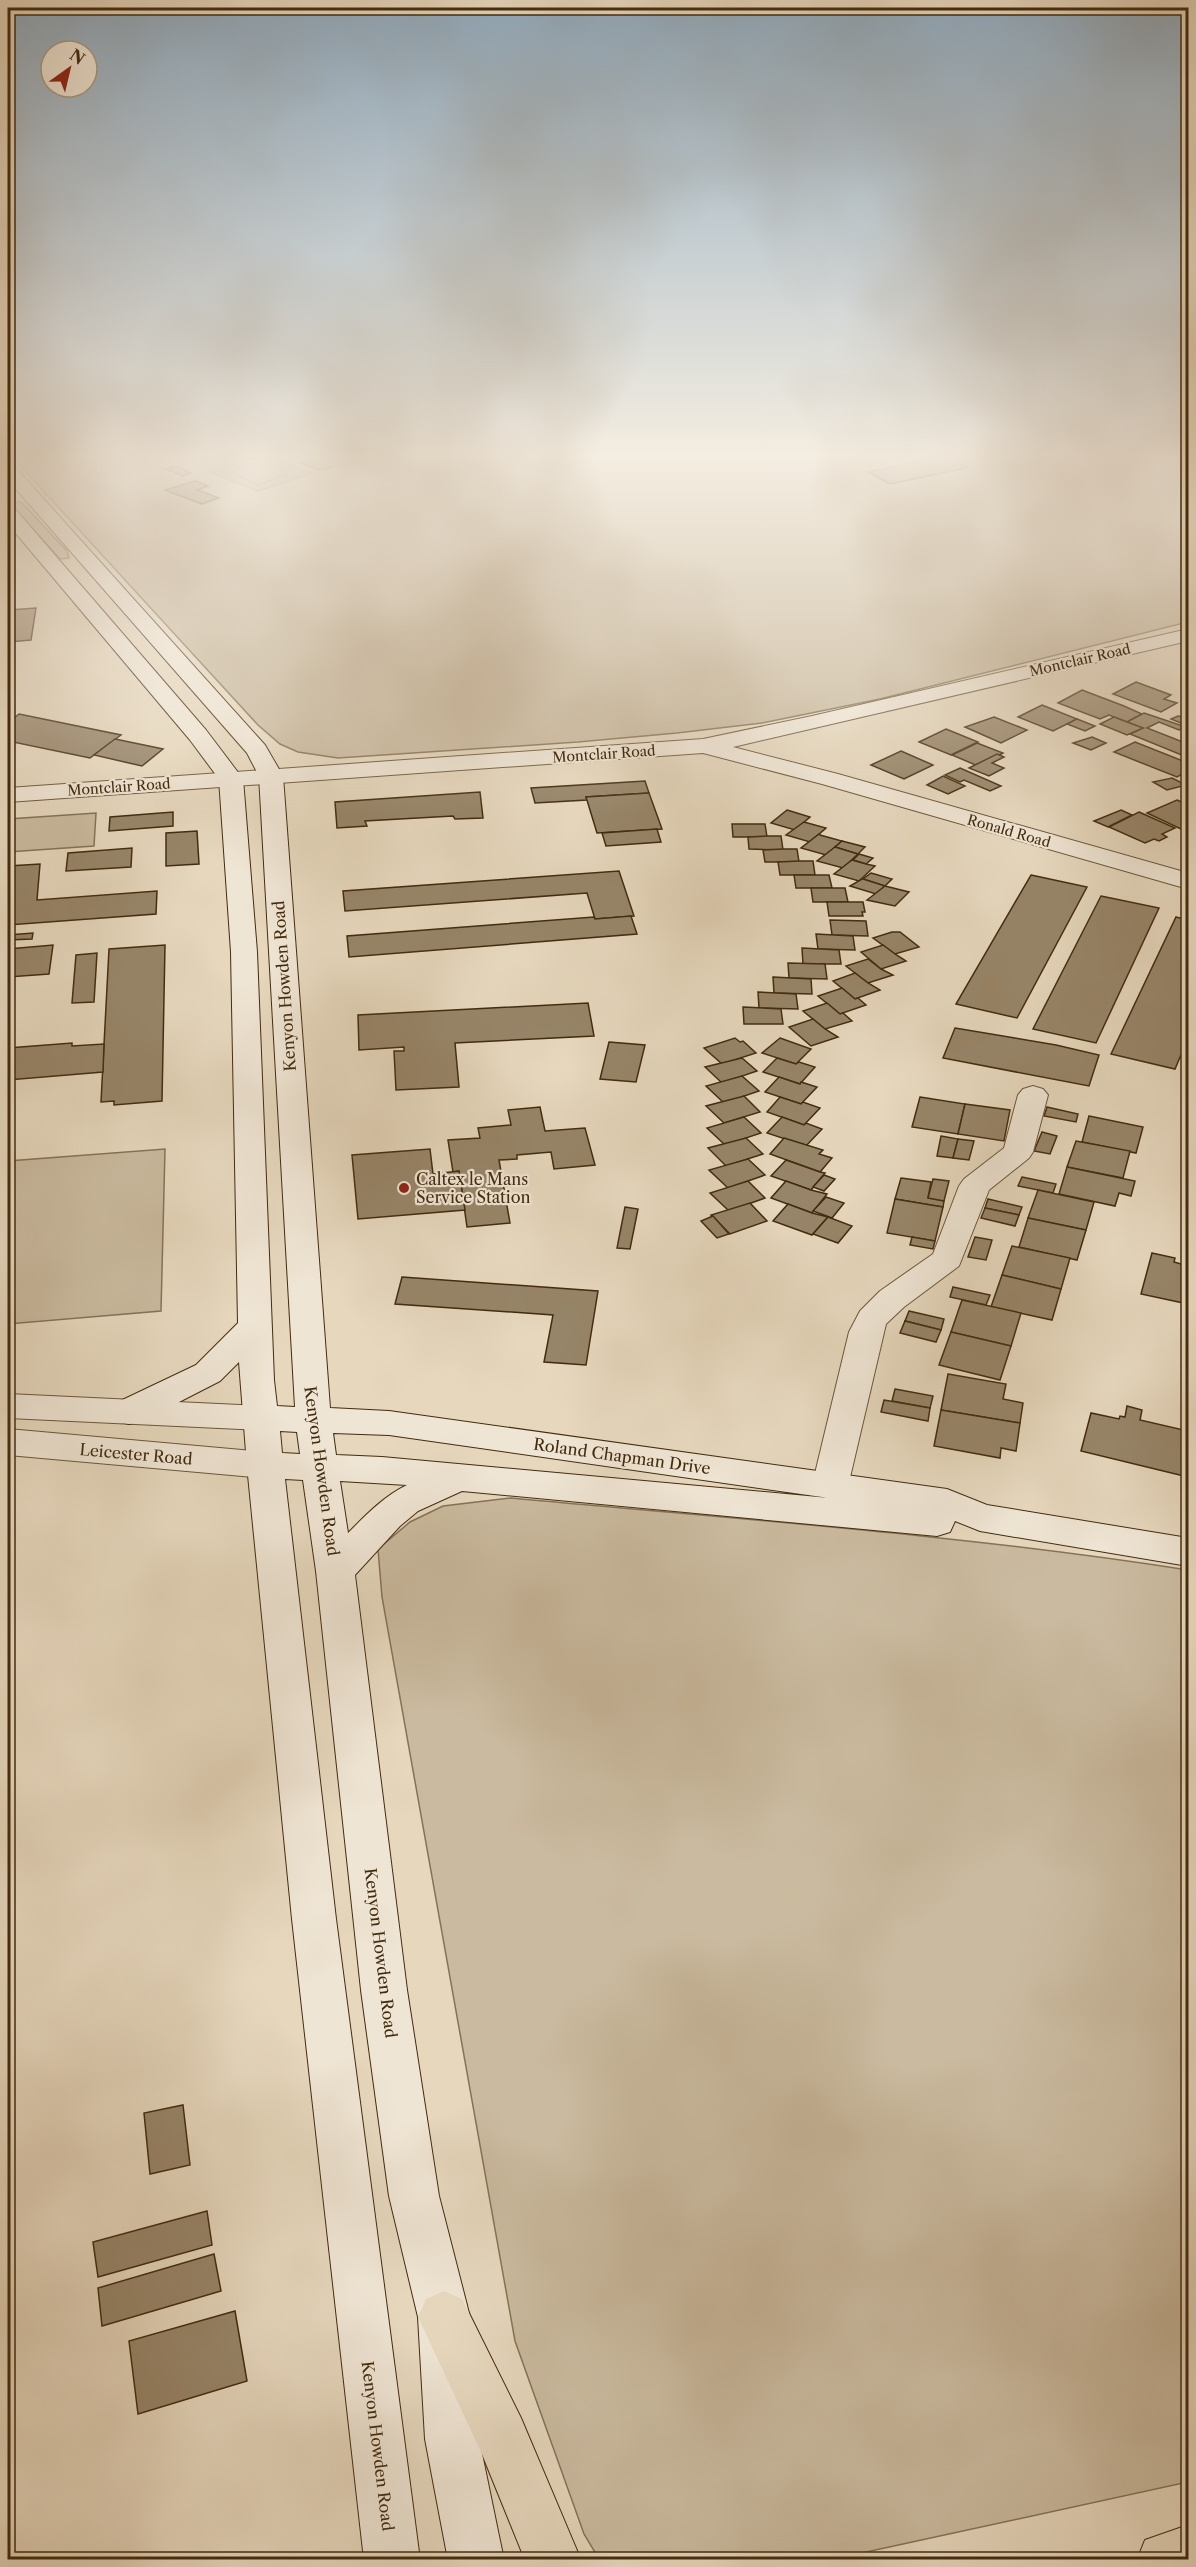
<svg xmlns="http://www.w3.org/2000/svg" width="1196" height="2567" viewBox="0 0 1196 2567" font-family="'Libre Caslon Text',serif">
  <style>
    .green { fill: #caba9f; stroke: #867356; stroke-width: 1.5 }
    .water { fill: #ae9d82; stroke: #837054; stroke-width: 1.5 }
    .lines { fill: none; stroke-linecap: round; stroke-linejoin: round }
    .shore { stroke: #786448; stroke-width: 1.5 }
    .building { fill: #978569; stroke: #422c0e; stroke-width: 1.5 }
    .street-casing { stroke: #6b573a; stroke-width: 2 }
    .secondary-casing { stroke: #422c0e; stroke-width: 2 }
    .highway-casing { stroke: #422c0e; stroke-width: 2 }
    .street { fill: #efe5d4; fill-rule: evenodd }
    .secondary { fill: #efe5d4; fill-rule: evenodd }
    .highway { fill: #e6d7bd; fill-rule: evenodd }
    .poi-dot { fill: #8f2418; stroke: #efe5d4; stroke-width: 2 }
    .labels { text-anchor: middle; stroke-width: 4.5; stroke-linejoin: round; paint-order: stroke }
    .far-street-label { font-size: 14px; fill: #422c0e; stroke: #efe5d4 }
    .street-label { font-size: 16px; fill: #422c0e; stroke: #efe5d4 }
    .poi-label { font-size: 16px; fill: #422c0e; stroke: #efe5d4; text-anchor: start }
  </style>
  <rect width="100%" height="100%" fill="#e6d7bd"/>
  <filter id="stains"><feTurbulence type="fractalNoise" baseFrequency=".00333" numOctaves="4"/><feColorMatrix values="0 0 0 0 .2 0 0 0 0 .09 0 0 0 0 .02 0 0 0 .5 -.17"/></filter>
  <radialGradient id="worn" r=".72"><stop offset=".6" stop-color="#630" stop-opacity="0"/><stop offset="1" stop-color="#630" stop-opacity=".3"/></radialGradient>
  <g class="green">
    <polygon points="1188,454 1188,622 880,699 762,723 677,733 578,742 338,758 298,752 280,744 258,725 15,460 13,455"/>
    <polygon points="14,502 21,502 67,551 69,558 60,559 11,505"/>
    <polygon points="96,813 94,846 8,852 8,819"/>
    <polygon points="165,1149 161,1311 8,1324 8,1161"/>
    <path d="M511 1498C737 1519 964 1535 1188 1570V2482L834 2559H599L584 2534 515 2341 382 1597 378 1549 410 1522 443 1506Z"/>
  </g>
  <polygon class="water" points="263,455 312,473 258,491 210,472"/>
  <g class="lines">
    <polygon class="shore" points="263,460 286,470 287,474 258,485 234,474 235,470"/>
  </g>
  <g class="building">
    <polygon points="944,456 967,468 890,484 868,472"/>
    <polygon points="312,459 332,467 320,470 300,463"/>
    <polygon points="175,466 191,473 183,476 166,469"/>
    <polygon points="195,481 208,486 197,490 219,498 202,504 165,490"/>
    <polygon points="36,608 31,640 8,642 8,644 9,610"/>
    <polygon points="1136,682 1171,695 1164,699 1177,703 1161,712 1113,694"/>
    <polygon points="1082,690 1124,706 1142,714 1127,722 1109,715 1100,719 1058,703"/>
    <polygon points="1042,705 1077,719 1053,731 1018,717"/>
    <polygon points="1144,713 1186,727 1179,730 1159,722 1147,728 1188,744 1188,754 1184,756 1130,734 1143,728 1127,722"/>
    <polygon points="19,714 121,735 90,758 8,741 8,723"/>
    <polygon points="1188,715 1188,726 1171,719 1178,716 1183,717"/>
    <polygon points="994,717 1027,730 1001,743 965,727"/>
    <polygon points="1114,717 1127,722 1143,728 1127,735 1100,724"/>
    <polygon points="1077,719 1095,726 1085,731 1067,724"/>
    <polygon points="946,729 978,742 951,755 919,742"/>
    <polygon points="1092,737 1106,743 1091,750 1073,743"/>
    <polygon points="115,739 163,749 142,766 94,755"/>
    <polygon points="1135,742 1188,763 1188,771 1177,777 1114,752"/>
    <polygon points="977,743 1003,753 978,766 952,755"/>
    <polygon points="901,751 933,765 904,779 871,765"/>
    <polygon points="997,754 1004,757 992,763 1004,768 989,776 969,768"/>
    <polygon points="960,768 1001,786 990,791 964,780 960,782 945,775"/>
    <polygon points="943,776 965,786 948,794 927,785"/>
    <polygon points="1172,778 1186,785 1167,790 1153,782"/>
    <polygon points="645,781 649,793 586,797 587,800 535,803 531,788"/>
    <polygon points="480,792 483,818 455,819 453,816 365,821 367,826 337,828 335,802"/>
    <polygon points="649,793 662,829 597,833 586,797"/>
    <polygon points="1177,800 1188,805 1188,828 1183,830 1147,813"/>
    <polygon points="787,810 810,817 795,830 771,823"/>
    <polygon points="1121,810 1132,815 1108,827 1094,821"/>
    <polygon points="173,812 173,826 109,831 110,817"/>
    <polygon points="1139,812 1175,828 1162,834 1167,837 1159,841 1154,839 1145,843 1109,827"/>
    <polygon points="804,822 826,828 810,842 786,835"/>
    <polygon points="732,824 765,824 767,837 733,837"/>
    <polygon points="657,829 661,842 606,846 602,833"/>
    <polygon points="197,831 199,864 166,866 166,833"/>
    <polygon points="819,834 820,835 842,841 826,855 801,848"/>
    <polygon points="767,836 781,836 783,850 749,849 748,837"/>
    <polygon points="842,841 865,847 858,854 835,847"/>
    <polygon points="835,847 858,854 843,868 817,861"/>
    <polygon points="132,848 131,867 66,871 68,853"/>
    <polygon points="783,849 797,849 799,862 765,862 763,850"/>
    <polygon points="859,854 873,858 866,864 853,860"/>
    <polygon points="852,860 866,864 875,866 859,881 834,874"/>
    <polygon points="799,861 813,861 815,875 780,875 778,862"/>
    <polygon points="40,864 37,900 157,891 156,914 8,925 8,866"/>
    <polygon points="619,871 634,916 595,919 587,893 345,911 343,891"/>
    <polygon points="871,873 892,879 885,886 863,879"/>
    <polygon points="794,875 829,875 832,888 796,888"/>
    <polygon points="1031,875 1087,887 1017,1018 956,1004"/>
    <polygon points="862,879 863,879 885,886 876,894 850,886"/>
    <polygon points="885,886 909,892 895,906 867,900"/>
    <polygon points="811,888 845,888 848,902 813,902"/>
    <polygon points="1101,896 1159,908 1096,1043 1033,1029"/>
    <polygon points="827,902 863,902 865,912 862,912 863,916 829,916"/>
    <polygon points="631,916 637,934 349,957 347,936 594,917 595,919"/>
    <polygon points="1176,917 1188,920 1188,1038 1175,1069 1111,1054"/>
    <polygon points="830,920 866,921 868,936 832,935"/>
    <polygon points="892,932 900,932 919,947 895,954 873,938"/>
    <polygon points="33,933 32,939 8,940 8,935"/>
    <polygon points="816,934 853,936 855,950 818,949"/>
    <polygon points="53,945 49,974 8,977 8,949"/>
    <polygon points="165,945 162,1101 114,1105 114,1101 101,1102 109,949"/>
    <polygon points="883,945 895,954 906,961 881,969 861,952"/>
    <polygon points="802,948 839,950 841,964 803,964"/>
    <polygon points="97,953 94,1002 72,1003 76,955"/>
    <polygon points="868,959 881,969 893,975 868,983 846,966"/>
    <polygon points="788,963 825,964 827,979 789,978"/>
    <polygon points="855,973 868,983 880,990 855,999 833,981"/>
    <polygon points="773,977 811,979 812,994 774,993"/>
    <polygon points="842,988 855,999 858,998 866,1005 840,1014 818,996"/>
    <polygon points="758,992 796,994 798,1009 759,1008"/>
    <polygon points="588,1003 594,1036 455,1043 459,1087 396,1090 394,1051 404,1051 404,1047 359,1050 358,1015"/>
    <polygon points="827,1003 840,1014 843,1013 852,1021 825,1029 803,1011"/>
    <polygon points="743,1007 781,1009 783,1024 744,1024"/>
    <polygon points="813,1019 825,1029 838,1037 811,1046 789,1027"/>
    <polygon points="955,1028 1056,1045 1099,1055 1089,1086 943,1058"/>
    <polygon points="735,1038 740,1042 743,1041 756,1053 722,1064 704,1048"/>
    <polygon points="780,1038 811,1049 796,1064 762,1053"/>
    <polygon points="609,1042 645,1045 636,1082 600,1079"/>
    <polygon points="72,1043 72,1046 104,1044 103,1072 8,1080 8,1048"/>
    <polygon points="742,1058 757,1071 722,1083 705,1067"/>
    <polygon points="777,1058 796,1064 799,1062 815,1067 800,1084 763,1072"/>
    <polygon points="742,1076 759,1091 724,1103 706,1086"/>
    <polygon points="779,1077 800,1084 801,1082 817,1087 801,1104 765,1092"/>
    <polygon points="744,1096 760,1112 724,1123 706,1106"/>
    <polygon points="780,1097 801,1104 803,1102 820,1108 804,1125 767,1112"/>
    <polygon points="920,1097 965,1104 958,1134 912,1127"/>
    <polygon points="965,1104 1010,1110 1004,1141 958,1134"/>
    <polygon points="540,1107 545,1131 585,1128 595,1165 554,1169 551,1152 517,1155 517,1159 499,1160 510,1223 467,1227 459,1171 453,1172 448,1140 480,1138 478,1128 511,1125 508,1110"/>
    <polygon points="1047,1107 1078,1114 1076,1122 1044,1116"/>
    <polygon points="1089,1116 1143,1127 1136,1153 1082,1142"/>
    <polygon points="744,1117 761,1133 725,1145 707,1128"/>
    <polygon points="782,1117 804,1125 806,1123 822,1129 806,1146 767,1133"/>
    <polygon points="1042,1132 1057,1136 1050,1154 1034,1151"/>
    <polygon points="941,1136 958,1139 953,1158 937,1156"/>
    <polygon points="746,1138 763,1154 726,1166 708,1148"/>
    <polygon points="784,1138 823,1150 819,1154 832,1158 820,1172 770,1154"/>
    <polygon points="958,1139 974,1141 969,1160 953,1158"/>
    <polygon points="1076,1141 1130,1151 1123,1178 1067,1167"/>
    <polygon points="430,1149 433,1174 459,1171 465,1210 358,1219 352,1155"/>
    <polygon points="748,1159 765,1175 728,1188 709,1170"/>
    <polygon points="786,1160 820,1172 825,1173 811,1190 771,1176"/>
    <polygon points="1067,1167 1135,1181 1131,1196 1119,1193 1115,1206 1059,1194"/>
    <polygon points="824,1175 835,1179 824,1191 813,1187"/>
    <polygon points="1022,1177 1056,1184 1053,1193 1018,1186"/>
    <polygon points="901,1178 931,1182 928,1198 944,1201 943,1207 895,1199"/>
    <polygon points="933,1179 949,1181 944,1201 928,1198"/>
    <polygon points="748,1181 765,1198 729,1211 710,1193"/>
    <polygon points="786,1181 811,1190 827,1194 812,1213 771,1198"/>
    <polygon points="1038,1190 1094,1202 1086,1230 1028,1218"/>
    <polygon points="826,1197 844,1203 832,1218 813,1211"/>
    <polygon points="895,1199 943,1207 935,1241 887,1233"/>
    <polygon points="988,1199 1022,1207 1019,1215 985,1208"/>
    <polygon points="750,1203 767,1221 730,1234 711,1215"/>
    <polygon points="788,1204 812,1213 828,1217 812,1235 773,1221"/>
    <polygon points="625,1207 638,1209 630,1249 617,1248"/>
    <polygon points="985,1208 1019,1215 1015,1226 981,1218"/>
    <polygon points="713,1216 729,1234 717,1238 701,1221"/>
    <polygon points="828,1217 852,1226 838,1243 813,1234"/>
    <polygon points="1028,1218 1086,1230 1077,1260 1019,1247"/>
    <polygon points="912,1237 935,1241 933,1249 910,1245"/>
    <polygon points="975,1237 992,1240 986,1260 968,1257"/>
    <polygon points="1012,1246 1070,1258 1061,1289 1002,1275"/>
    <polygon points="1152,1253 1175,1258 1174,1262 1188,1266 1188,1304 1141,1294"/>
    <polygon points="1002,1275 1061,1289 1052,1320 991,1307"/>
    <polygon points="402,1277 598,1291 586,1365 544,1362 553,1315 395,1304"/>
    <polygon points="953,1287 990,1295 986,1305 950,1297"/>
    <polygon points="962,1300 1021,1313 1011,1346 951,1332"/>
    <polygon points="909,1311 944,1319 941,1330 905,1321"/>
    <polygon points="905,1321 941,1330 936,1342 900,1333"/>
    <polygon points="951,1332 1011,1346 1000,1380 939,1365"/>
    <polygon points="948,1374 1006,1384 1003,1399 1023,1403 1020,1423 941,1410"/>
    <polygon points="895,1389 933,1396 930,1408 892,1401"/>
    <polygon points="884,1400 930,1408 928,1421 881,1412"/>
    <polygon points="1127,1406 1142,1410 1140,1420 1188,1431 1188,1477 1081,1451 1091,1413 1119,1419 1120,1416 1125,1417"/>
    <polygon points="941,1410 1020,1423 1016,1451 1001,1448 1000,1458 934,1446"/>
    <polygon points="183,2105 190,2165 150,2174 144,2113"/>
    <polygon points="207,2211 212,2245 98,2277 93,2242"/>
    <polygon points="214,2254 221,2291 102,2326 98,2288"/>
    <polygon points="235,2311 247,2381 138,2414 129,2341"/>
  </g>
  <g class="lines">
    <defs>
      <g id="street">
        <polygon points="1188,629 1188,641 733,747 838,774 1188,873 1188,889 822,784 703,753 8,802 8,788 703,739 812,716"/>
        <polygon points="1033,1086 1043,1089 1048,1095 1033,1152 1029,1158 989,1190 959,1266 904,1307 886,1324 848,1486 843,1495 830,1499 817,1495 812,1486 849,1332 860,1311 880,1291 933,1254 959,1186 964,1179 1004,1148 1018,1095 1023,1089"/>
        <polygon points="8,1394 261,1406 274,1409 279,1418 274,1427 261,1430 8,1418"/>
        <polygon points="8,1429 265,1452 278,1456 283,1465 278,1474 265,1478 8,1455"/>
      </g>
      <path id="secondary" d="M8 465 14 466 265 745 283 776 330 1408 389 1411 947 1489 987 1505 1188 1538V1566L980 1531 955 1521 950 1532 937 1536 462 1491 418 1511 400 1526 355 1575 407 1990 439 2196 470 2317 479 2439 504 2560H448L425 2439 418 2317 389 2196 361 1990 316 1571 303 1480 285 1479 336 1919 420 2560H364L292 1919 247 1465 239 1362 220 1381 142 1421 129 1424 116 1421 111 1412 116 1403 196 1365 238 1323 231 952 219 779 190 740 8 524V507L15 509 206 730 243 779 257 952 274 1380 277 1406 295 1407 259 776 247 753 8 480ZM280 1431 297 1432 300 1454 282 1453ZM333 1433 389 1435 829 1498 382 1457 336 1455ZM340 1481 407 1485C383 1497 367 1514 348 1533Z"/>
      <g id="highway">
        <polygon points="444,2291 462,2299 521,2418 581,2560 525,2560 482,2454 418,2317 426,2299"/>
        <polygon points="1188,2525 1188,2560 1137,2560 1145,2540"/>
      </g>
    </defs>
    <use href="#street" class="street-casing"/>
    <use href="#secondary" class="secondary-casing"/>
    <use href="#highway" class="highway-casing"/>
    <use href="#street" class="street"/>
    <use href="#secondary" class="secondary"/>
    <use href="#highway" class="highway"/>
  </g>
  <linearGradient id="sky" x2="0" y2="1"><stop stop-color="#91abbf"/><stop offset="0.56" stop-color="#f4ede1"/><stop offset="1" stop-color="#f4ede1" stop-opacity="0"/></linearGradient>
  <rect width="1196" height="814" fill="url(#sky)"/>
  <circle class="poi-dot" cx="404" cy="1188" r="6"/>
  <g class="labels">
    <g class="far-street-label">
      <text transform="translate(1080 660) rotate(-13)" y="5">Montclair Road</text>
      <text transform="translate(604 754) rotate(-4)" y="5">Montclair Road</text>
      <text transform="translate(119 787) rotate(-4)" y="5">Montclair Road</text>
      <text transform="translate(1009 831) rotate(16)" y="5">Ronald Road</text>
    </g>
    <g class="street-label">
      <text transform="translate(284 986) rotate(-94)" y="6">Kenyon Howden Road</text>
      <text transform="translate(136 1454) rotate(5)" y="6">Leicester Road</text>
      <text transform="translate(622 1456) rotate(8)" y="6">Roland Chapman Drive</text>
      <text transform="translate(322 1471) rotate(82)" y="6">Kenyon Howden Road</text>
      <text transform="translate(381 1953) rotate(83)" y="6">Kenyon Howden Road</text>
      <text transform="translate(378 2446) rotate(83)" y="6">Kenyon Howden Road</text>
    </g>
    <g class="poi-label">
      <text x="416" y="1185">Caltex le Mans<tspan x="416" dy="18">Service Station</tspan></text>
    </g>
  </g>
  <rect width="1196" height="2567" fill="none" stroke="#e6d7bd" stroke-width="30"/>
  <rect x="9" y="9" width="1178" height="2549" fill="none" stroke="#422c0e" stroke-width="3"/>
  <rect x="15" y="15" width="1166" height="2537" fill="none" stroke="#422c0e" stroke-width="1.5"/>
  <g transform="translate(69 69) rotate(34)"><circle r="28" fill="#efe5d4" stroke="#aa9b85" stroke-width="1.5"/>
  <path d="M0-4.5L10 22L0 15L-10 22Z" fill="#8f2418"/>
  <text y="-9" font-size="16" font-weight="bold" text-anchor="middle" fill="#422c0e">N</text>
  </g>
  <rect width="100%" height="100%" filter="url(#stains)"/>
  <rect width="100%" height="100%" fill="url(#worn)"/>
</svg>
